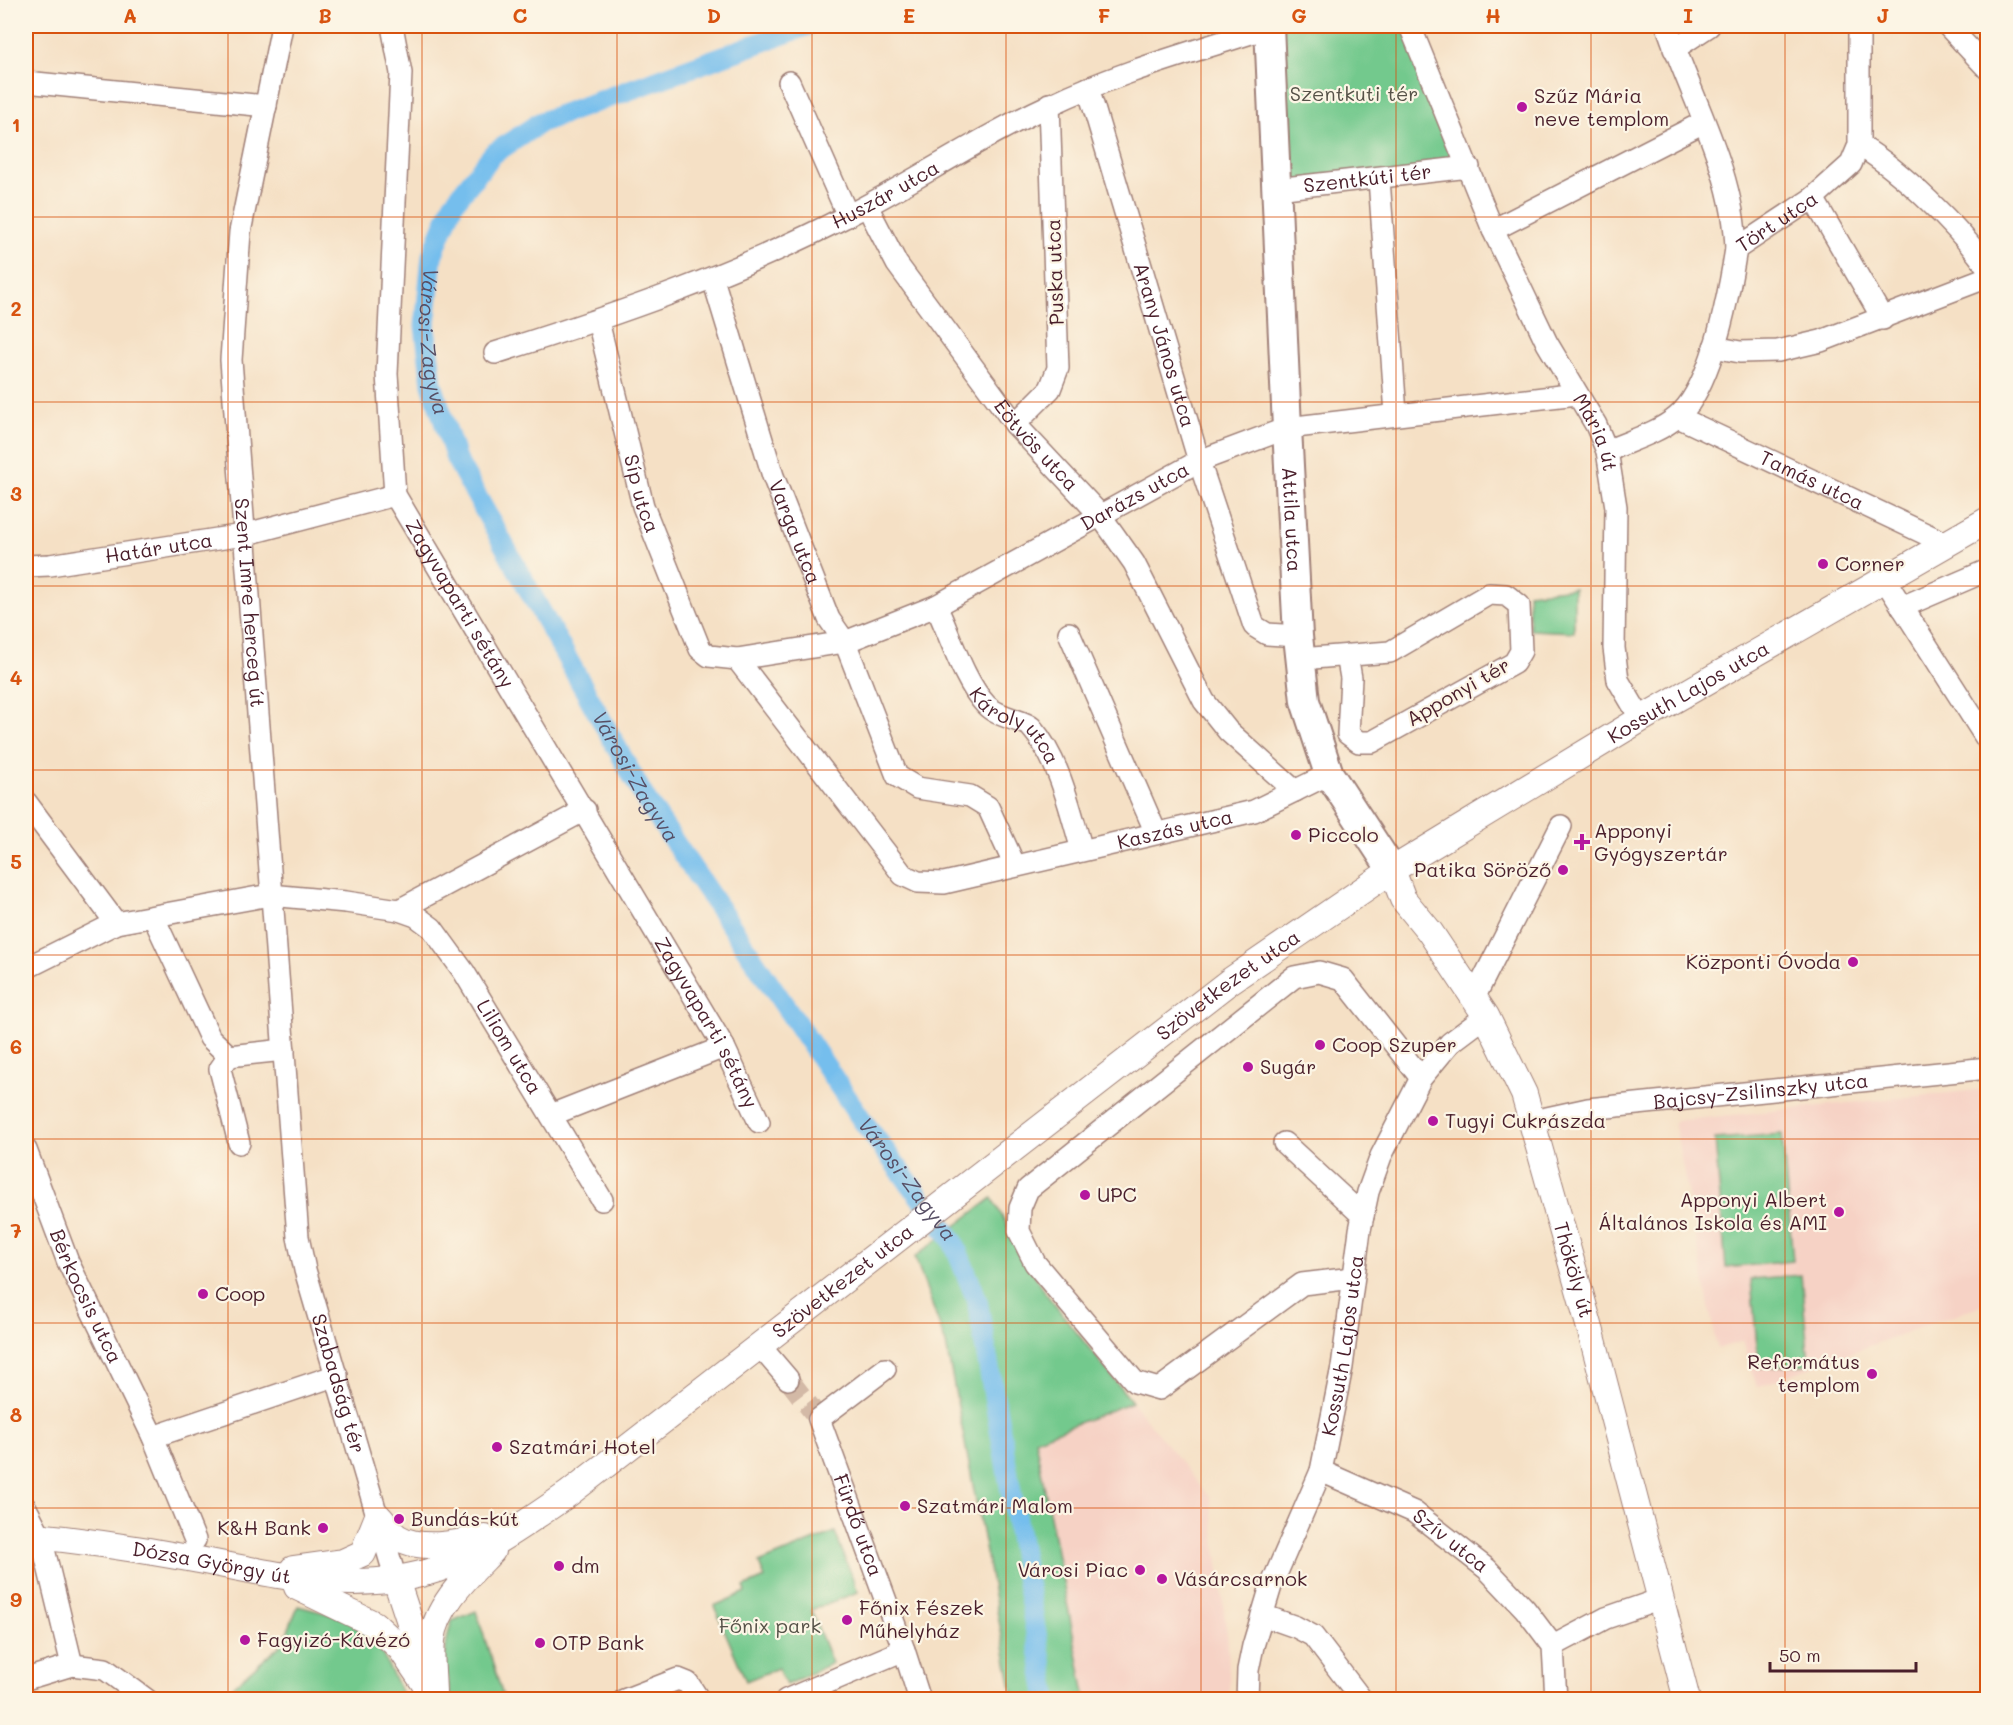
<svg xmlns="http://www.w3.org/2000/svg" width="2013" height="1725" viewBox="0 0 2013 1725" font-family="Mali,sans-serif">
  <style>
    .built { fill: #f6d2c5 }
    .green { fill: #73c98d; stroke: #5e745c; stroke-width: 1.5 }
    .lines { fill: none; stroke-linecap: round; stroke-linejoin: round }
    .canal { stroke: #75beed; stroke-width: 21 }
    .minor-tunnel { stroke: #d3b9a6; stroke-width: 21; stroke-dasharray: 21 10; stroke-linecap: butt }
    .minor-casing { stroke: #a08078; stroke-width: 24 }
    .tertiary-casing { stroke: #a08078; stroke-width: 28 }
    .secondary-casing { stroke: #a08078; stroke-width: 32 }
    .minor { stroke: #fff; stroke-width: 21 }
    .tertiary { stroke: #fff; stroke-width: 26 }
    .secondary { stroke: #fff; stroke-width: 28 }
    .grid { fill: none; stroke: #d8530f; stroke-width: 1.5; stroke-opacity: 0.55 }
    .poi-dot { fill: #b5179e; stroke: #fcf5e5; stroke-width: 2 }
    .labels { text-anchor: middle; stroke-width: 4.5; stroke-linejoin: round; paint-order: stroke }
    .park-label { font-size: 20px; fill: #565248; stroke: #fcf5e5 }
    .poi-label { font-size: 20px; fill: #4a1f2b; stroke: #fcf5e5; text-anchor: start }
    .street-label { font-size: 20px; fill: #4a1f2b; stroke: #fcf5e5 }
    .water-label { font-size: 21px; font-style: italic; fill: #574f65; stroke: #fcf5e5 }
    .neatline { fill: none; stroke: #d8530f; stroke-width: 2 }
    .grid-label { font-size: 20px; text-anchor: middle; font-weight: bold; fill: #d8530f }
  </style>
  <rect width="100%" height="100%" fill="#fcf5e5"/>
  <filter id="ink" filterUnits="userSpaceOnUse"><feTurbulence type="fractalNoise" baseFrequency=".0167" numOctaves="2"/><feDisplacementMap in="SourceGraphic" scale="12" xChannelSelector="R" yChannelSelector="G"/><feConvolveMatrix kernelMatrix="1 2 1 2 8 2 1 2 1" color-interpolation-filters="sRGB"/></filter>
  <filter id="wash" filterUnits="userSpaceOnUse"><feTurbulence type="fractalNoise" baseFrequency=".008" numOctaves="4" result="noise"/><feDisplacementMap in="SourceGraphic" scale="24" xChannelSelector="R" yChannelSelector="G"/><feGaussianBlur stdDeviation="1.35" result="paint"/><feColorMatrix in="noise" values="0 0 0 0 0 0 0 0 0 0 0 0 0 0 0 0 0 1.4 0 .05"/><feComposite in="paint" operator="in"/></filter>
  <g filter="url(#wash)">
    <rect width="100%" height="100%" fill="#f5e0c5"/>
    <g class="built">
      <polygon points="1987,1089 1987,1303 1757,1387 1743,1341 1717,1349 1674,1121"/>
      <polygon points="1132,1402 1210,1498 1228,1643 1230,1699 1086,1699 1035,1440"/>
    </g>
    <g class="green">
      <polygon points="1269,26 1410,26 1469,167 1276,189"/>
      <polygon points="1574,588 1574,632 1530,630 1528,593"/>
      <polygon points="1782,1134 1793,1261 1726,1268 1715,1139"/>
      <polygon points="992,1198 1043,1290 1132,1402 1035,1440 1086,1699 1014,1699 946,1344 915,1257"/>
      <polygon points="1801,1275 1809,1364 1759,1368 1751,1279"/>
      <polygon points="835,1532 858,1592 811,1610 832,1663 786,1685 778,1668 746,1681 714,1606 746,1592 744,1587 765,1578 759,1563"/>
      <polygon points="298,1606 344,1618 376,1642 405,1699 217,1700 283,1643"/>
      <path d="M476 1611 504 1699H451C445 1671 442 1649 452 1621Z"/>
    </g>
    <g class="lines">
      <path class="canal" id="s1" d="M806 26 541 122 493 154 453 204 432 256 425 326 432 384 456 459 646 800 862 1120 953 1241 977 1300 1048 1700"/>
    </g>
  </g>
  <g filter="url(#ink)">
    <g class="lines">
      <polyline class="minor-tunnel" points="788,1379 819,1419"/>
      <defs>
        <g id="minor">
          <path id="s2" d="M282 26 240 232 231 360 298 1237 305 1270 396 1580"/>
          <path id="s3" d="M392 26 401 73 387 374 395 495 724 1047 759 1122"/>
          <path id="s4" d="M1410 26 1493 230 1547 343 1596 425 1607 451 1616 507 1614 648 1618 680 1641 719"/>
          <path d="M1667 26C1691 98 1734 171 1736 249"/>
          <polyline points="1948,26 1988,69"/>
          <polyline points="1674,49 1709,26"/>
          <polyline points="26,82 266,106"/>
          <polyline points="789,82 848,216"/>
          <path id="s5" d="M1088 88 1199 461 1254 626 1267 634 1298 636"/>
          <path d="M1859 145C1903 172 1958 226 1988 268"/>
          <polyline points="1379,179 1396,414"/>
          <path id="s6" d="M1276 189 1469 167"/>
          <polyline points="1813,198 1883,319"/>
          <path id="s7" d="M867 206 897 264 1015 424 1100 515 1134 563 1204 701 1228 731 1295 791"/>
          <polyline points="1493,230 1702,123"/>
          <path id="s8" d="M713 279 773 476 829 619 845 642 897 776 917 788 970 796 988 807 1015 866"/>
          <path id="s9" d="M598 321 643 506 700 649 709 656 737 659 845 642 936 606 1199 461 1287 428 1577 394"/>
          <polyline points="1714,347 1740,352 1778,351 1821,341 1988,277"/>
          <path id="s10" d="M495 353C616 315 736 274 849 215 917 180 982 136 1052 104 1121 71 1197 51 1269 27"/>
          <path id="s11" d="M1678 417 1947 544"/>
          <polyline points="1015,424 1050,389 1058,368 1049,104"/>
          <path id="s12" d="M1607 451C1629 441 1658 433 1677 417 1712 388 1729 293 1736 249L1813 198 1851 164 1859 145V26"/>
          <path id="s13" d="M26 566 50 565 243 535 395 495"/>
          <polyline points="1885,580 1988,741"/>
          <path id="s14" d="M936 606C950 635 964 682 986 705 998 718 1024 720 1031 727 1060 760 1070 810 1082 850"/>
          <polyline points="1902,607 1988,570"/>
          <polyline points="1069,633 1156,833"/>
          <path id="s15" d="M737 659 903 875 918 882 944 883 1254 811 1329 774"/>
          <polyline points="1300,659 1390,652 1489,594 1506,595 1519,605 1521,651 1514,663 1372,742 1359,742 1348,734 1351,678 1347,655"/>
          <polyline points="26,802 116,923"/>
          <polyline points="399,910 585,810"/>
          <polyline points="154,918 210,1038 229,1056"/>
          <path id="s16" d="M26 968 116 923 270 895 346 902 399 910 416 916 432 928 464 972 602 1200"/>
          <polyline points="1474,998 1561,826"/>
          <polyline points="551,1115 724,1047"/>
          <path id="s17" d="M1533 1121 1588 1109 1988 1068"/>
          <polyline points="239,1143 220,1069 229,1056 284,1050"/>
          <polyline points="1284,1143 1363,1216"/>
          <path id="s18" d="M26 1150 68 1262 153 1437 195 1540"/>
          <polyline points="1353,1278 1302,1284 1159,1389 1135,1382 1035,1263 1019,1231 1020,1208 1028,1189 1294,977 1319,972 1343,979 1421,1078"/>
          <polyline points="759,1345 788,1379"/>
          <path id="s19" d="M885 1369 819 1419 904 1650 920 1700"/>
          <polyline points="153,1437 337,1375"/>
          <path id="s20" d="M1321 1471 1414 1512 1487 1569 1525 1609 1553 1646 1556 1700"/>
          <polyline points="26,1508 41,1537 72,1665"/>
          <polyline points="1262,1615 1296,1627 1313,1636 1362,1700"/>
          <polyline points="1553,1646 1606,1618 1661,1599"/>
          <polyline points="26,1679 72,1665 105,1669 147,1700"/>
          <polyline points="624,1700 678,1679 688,1683 699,1700"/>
          <polyline points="786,1700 904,1650"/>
          <path id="s21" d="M1247 1700 1248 1670 1253 1646 1271 1586 1321 1471 1342 1367 1360 1230 1368 1192 1381 1156 1421 1078 1450 1043 1486 1016"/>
        </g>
        <g id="tertiary">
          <path id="s22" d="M1392 870 1403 899 1430 932 1486 1016 1524 1094 1591 1332 1687 1700"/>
          <path id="s23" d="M26 1535C80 1540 134 1548 188 1558 271 1573 354 1597 438 1569 485 1553 527 1522 568 1494L1230 981 1392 870 1641 719 1988 520"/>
          <path d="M293 1569 343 1562 363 1553 378 1516C384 1522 390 1532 397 1537 421 1552 460 1543 485 1538"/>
          <polyline points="396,1580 425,1668"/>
          <polyline points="297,1587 374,1624 401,1649 433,1696"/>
          <path d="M433 1696C433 1678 430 1658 432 1640 436 1605 469 1575 492 1551"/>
        </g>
        <g id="secondary">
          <path id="s24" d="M1269 26 1287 428 1298 636 1305 701 1329 774 1392 870"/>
        </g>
      </defs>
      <use href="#minor" class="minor-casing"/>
      <use href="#tertiary" class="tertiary-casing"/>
      <use href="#secondary" class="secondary-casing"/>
      <use href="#minor" class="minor"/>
      <use href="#tertiary" class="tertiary"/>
      <use href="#secondary" class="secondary"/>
    </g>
  </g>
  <path class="grid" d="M228 26V1700M422 26V1700M617 26V1700M812 26V1700M1006 26V1700M1201 26V1700M1396 26V1700M1591 26V1700M1785 26V1700M26 217H1988M26 402H1988M26 586H1988M26 770H1988M26 955H1988M26 1139H1988M26 1323H1988M26 1508H1988"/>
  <g class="poi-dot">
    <circle cx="1522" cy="107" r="6"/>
    <circle cx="1823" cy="564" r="6"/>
    <circle cx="1296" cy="835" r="6"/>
    <path d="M1579 833h6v6h6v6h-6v6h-6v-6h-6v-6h6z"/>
    <circle cx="1563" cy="870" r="6"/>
    <circle cx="1853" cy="962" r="6"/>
    <circle cx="1320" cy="1045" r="6"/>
    <circle cx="1248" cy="1067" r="6"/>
    <circle cx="1433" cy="1121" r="6"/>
    <circle cx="1085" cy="1195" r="6"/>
    <circle cx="1839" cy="1212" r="6"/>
    <circle cx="203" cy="1294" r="6"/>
    <circle cx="1872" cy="1374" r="6"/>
    <circle cx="497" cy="1447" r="6"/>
    <circle cx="905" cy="1506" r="6"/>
    <circle cx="399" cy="1519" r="6"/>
    <circle cx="323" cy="1528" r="6"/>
    <circle cx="559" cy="1566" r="6"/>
    <circle cx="1140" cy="1570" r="6"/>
    <circle cx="1162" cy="1579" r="6"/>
    <circle cx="847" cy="1620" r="6"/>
    <circle cx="245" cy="1640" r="6"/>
    <circle cx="540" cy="1643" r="6"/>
  </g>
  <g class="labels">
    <g class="park-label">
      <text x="1354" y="101">Szentkuti tér</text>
      <text x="770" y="1633">Főnix park</text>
    </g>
    <g class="poi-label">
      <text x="1534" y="103">Szűz Mária<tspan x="1534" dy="23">neve templom</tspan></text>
      <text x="1835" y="571">Corner</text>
      <text x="1594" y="838">Apponyi<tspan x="1594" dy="23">Gyógyszertár</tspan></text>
      <text x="1308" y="842">Piccolo</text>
      <text x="1551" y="877" text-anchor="end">Patika Söröző</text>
      <text x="1841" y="969" text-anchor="end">Központi Óvoda</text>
      <text x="1332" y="1052">Coop Szuper</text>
      <text x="1260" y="1074">Sugár</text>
      <text x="1445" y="1128">Tugyi Cukrászda</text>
      <text x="1097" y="1202">UPC</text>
      <text x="1827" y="1207" text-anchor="end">Apponyi Albert<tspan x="1827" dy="23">Általános Iskola és AMI</tspan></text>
      <text x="215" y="1301">Coop</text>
      <text x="1860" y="1369" text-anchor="end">Református<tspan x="1860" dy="23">templom</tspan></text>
      <text x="509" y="1454">Szatmári Hotel</text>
      <text x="917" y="1513">Szatmári Malom</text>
      <text x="411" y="1526">Bundás-kút</text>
      <text x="311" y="1535" text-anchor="end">K&amp;H Bank</text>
      <text x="571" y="1573">dm</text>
      <text x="1128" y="1577" text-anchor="end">Városi Piac</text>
      <text x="1174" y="1586">Vásárcsarnok</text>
      <text x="859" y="1615">Főnix Fészek<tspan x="859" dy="23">Műhelyház</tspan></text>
      <text x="257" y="1647">Fagyizó-Kávézó</text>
      <text x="552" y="1650">OTP Bank</text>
    </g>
    <g class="street-label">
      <text dy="7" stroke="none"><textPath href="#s6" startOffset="92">Szentkúti tér</textPath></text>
      <text dy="7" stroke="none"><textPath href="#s10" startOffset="422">Huszár utca</textPath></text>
      <text dy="7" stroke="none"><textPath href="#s12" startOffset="308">Tört utca</textPath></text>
      <text transform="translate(1055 272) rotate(-92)" y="7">Puska utca</text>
      <text dy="7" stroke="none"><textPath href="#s5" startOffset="268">Arany János utca</textPath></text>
      <text dy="7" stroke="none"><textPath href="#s4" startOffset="448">Mária út</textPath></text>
      <text dy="7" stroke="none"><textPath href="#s7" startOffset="294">Eötvös utca</textPath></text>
      <text dy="7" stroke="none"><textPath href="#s11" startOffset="148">Tamás utca</textPath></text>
      <text dy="7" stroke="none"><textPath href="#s9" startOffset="178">Síp utca</textPath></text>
      <text dy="7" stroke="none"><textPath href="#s9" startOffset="818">Darázs utca</textPath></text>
      <text dy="7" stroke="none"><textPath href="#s24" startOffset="494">Attila utca</textPath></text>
      <text dy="7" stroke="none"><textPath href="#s8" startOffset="266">Varga utca</textPath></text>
      <text dy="7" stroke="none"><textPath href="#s13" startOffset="134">Határ utca</textPath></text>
      <text dy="7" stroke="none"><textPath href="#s2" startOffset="582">Szent Imre herceg út</textPath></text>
      <text dy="7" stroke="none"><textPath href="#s3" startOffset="597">Zagyvaparti sétány</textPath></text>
      <text transform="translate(1458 692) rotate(-30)" y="7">Apponyi tér</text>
      <text dy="7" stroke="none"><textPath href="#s23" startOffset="1947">Kossuth Lajos utca</textPath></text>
      <text dy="7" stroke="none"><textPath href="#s14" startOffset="148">Károly utca</textPath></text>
      <text dy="7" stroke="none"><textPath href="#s15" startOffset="552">Kaszás utca</textPath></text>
      <text dy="7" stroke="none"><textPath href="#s23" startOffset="1401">Szövetkezet utca</textPath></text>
      <text dy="7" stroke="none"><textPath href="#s3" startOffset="1083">Zagyvaparti sétány</textPath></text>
      <text dy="7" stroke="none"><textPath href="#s16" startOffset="567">Liliom utca</textPath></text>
      <text dy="7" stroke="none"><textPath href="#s17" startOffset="230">Bajcsy-Zsilinszky utca</textPath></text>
      <text dy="7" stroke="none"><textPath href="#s22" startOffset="444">Thököly út</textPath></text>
      <text dy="7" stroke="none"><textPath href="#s23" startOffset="915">Szövetkezet utca</textPath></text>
      <text dy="7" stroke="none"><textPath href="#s18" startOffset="158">Bérkocsis utca</textPath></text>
      <text dy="7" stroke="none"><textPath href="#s21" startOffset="370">Kossuth Lajos utca</textPath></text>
      <text dy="7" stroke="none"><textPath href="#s2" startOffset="1370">Szabadság tér</textPath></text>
      <text dy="7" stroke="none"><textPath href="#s19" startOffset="196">Fürdő utca</textPath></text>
      <text dy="7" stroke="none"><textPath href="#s20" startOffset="148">Szív utca</textPath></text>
      <text dy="7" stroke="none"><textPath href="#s23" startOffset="188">Dózsa György út</textPath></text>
    </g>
    <g class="water-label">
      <text dy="7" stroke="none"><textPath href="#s1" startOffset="546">Városi-Zagyva</textPath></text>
      <text dy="7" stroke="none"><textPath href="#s1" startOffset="1032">Városi-Zagyva</textPath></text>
      <text dy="7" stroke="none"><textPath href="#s1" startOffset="1518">Városi-Zagyva</textPath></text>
    </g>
  </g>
  <rect width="2013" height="1725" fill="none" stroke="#fcf5e5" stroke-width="66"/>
  <path d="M1770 1662v9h146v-9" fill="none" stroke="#4a1f2b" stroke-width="3"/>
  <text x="1779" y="1662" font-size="18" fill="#4a1f2b" stroke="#fcf5e5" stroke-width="4.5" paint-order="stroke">50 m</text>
  <rect x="33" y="33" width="1947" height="1659" class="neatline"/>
  <g class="grid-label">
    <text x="130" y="23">A</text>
    <text x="325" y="23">B</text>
    <text x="520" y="23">C</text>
    <text x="714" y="23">D</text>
    <text x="909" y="23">E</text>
    <text x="1104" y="23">F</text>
    <text x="1299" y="23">G</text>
    <text x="1493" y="23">H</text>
    <text x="1688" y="23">I</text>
    <text x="1883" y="23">J</text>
    <text x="16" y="132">1</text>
    <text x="16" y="316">2</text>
    <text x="16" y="501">3</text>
    <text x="16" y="685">4</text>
    <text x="16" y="869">5</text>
    <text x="16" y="1054">6</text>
    <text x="16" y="1238">7</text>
    <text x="16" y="1422">8</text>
    <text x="16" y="1607">9</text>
  </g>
</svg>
